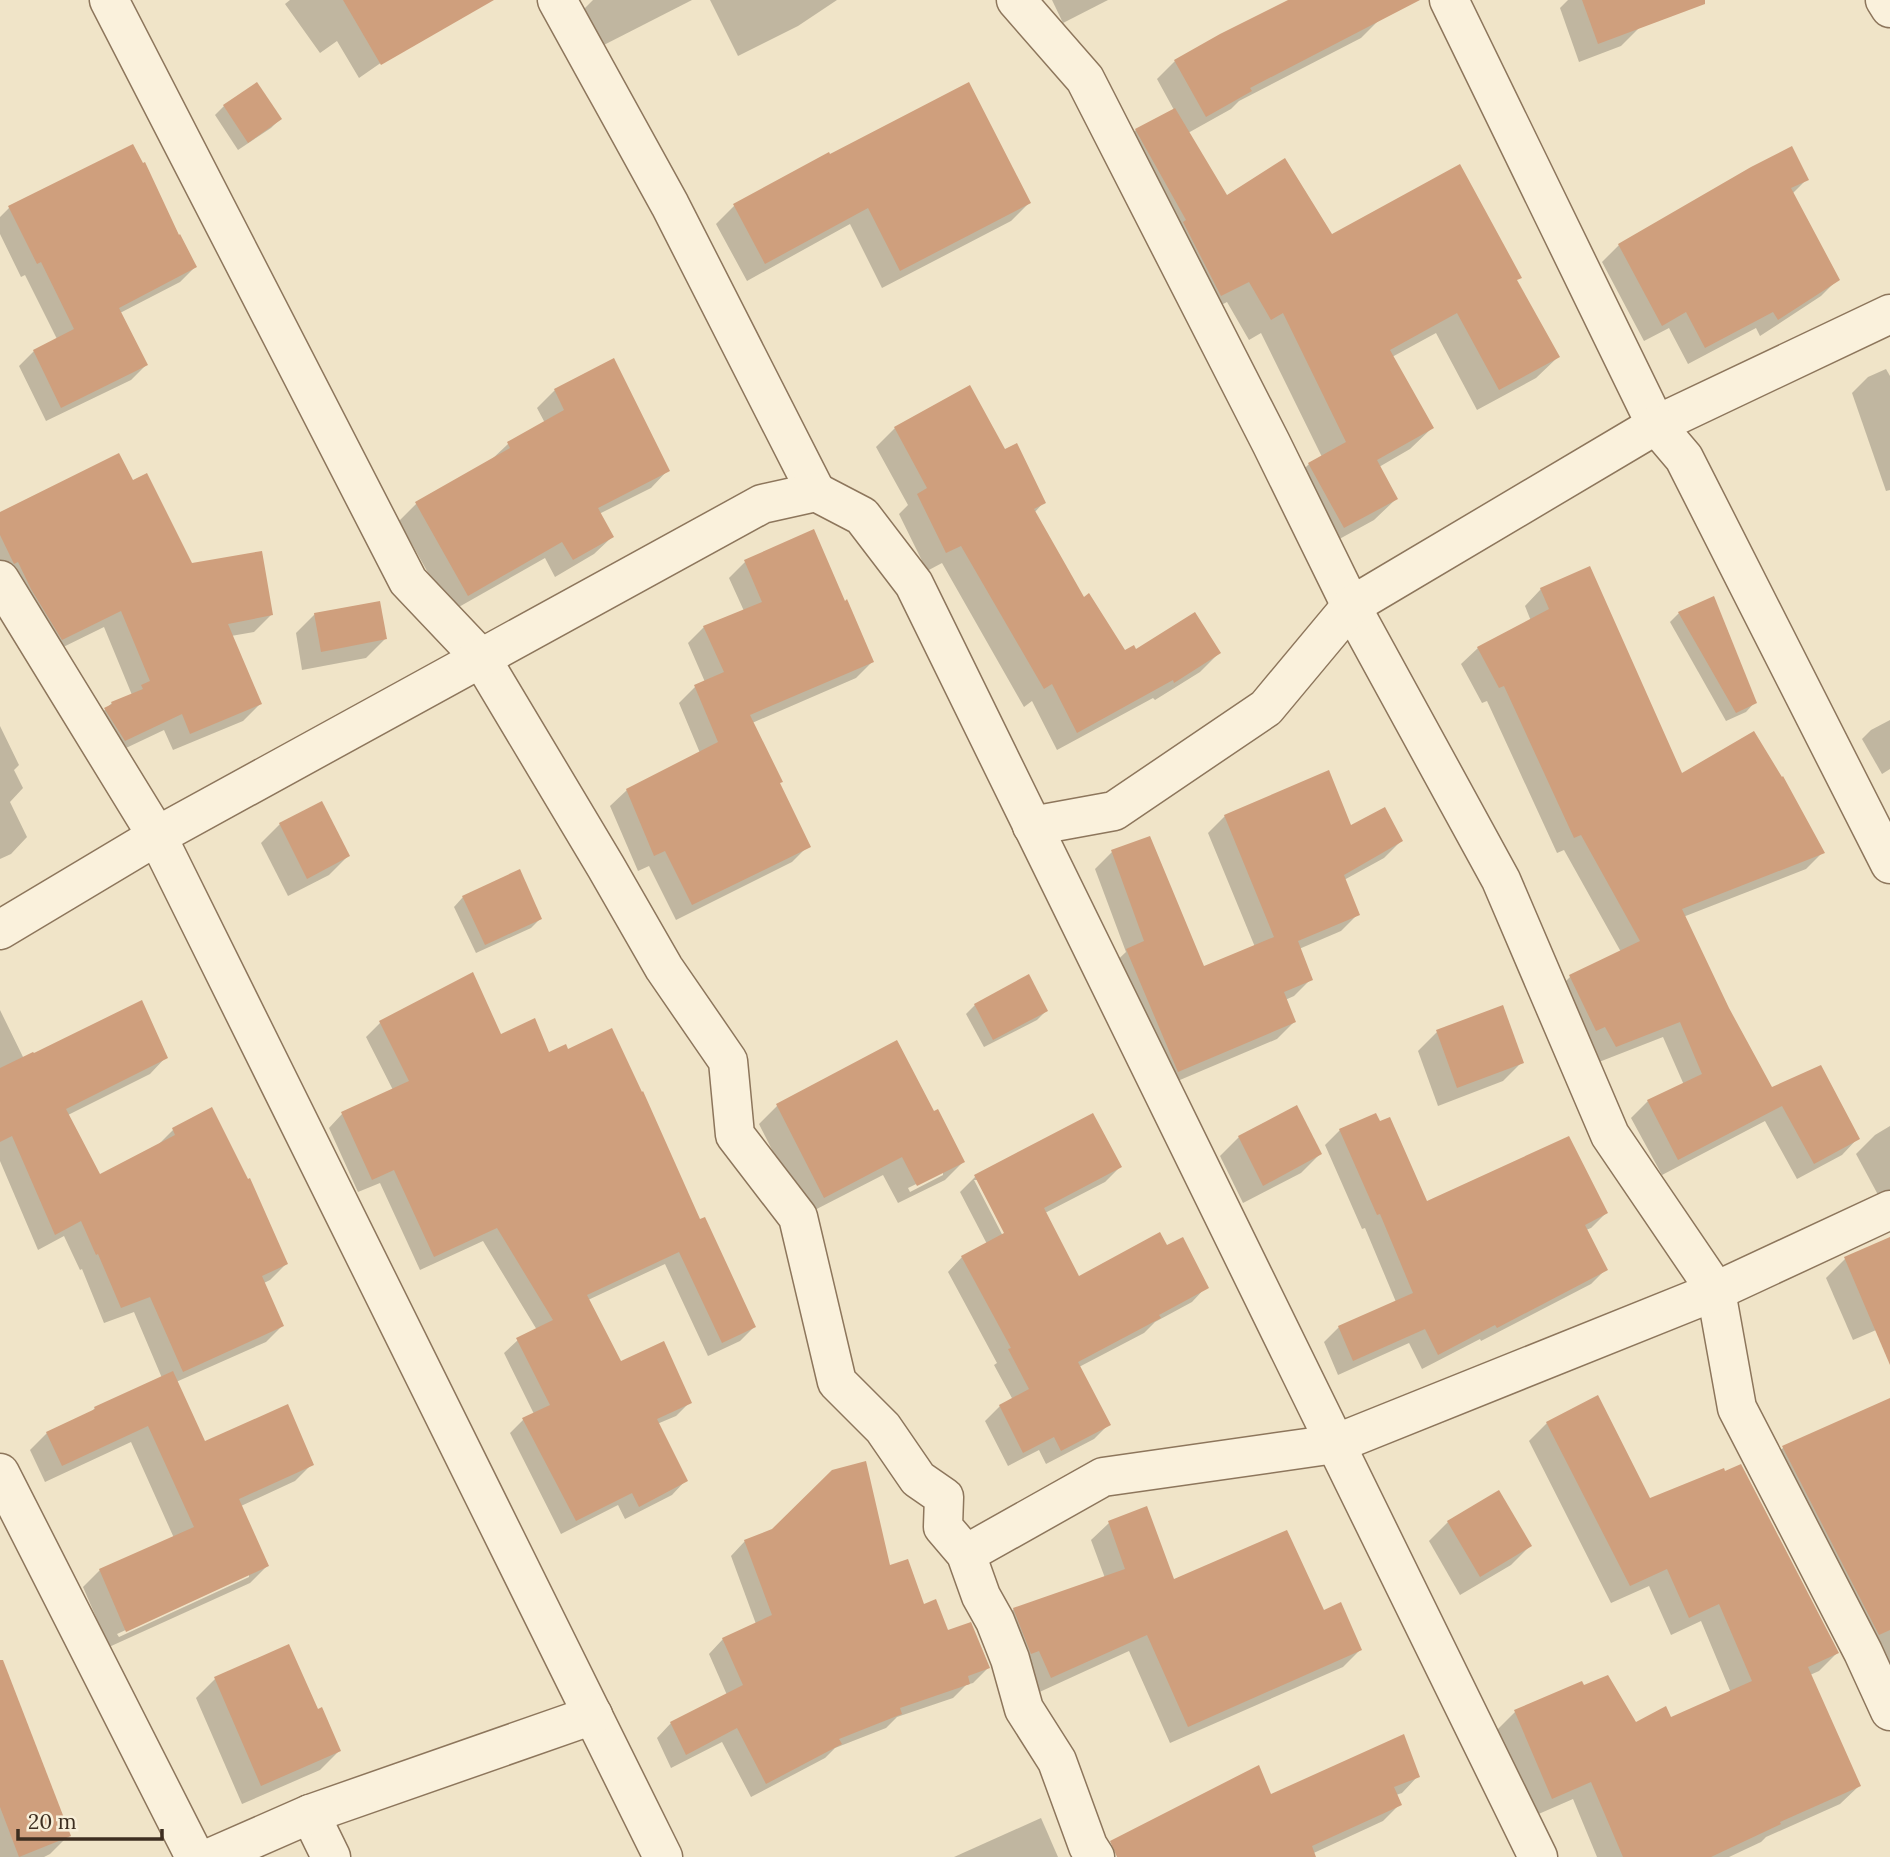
<svg xmlns="http://www.w3.org/2000/svg" width="1890" height="1857" viewBox="0 0 1890 1857" font-family="Lora,serif">
  <style>
    .shadow { fill: #0003; fill-rule: evenodd }
    .building { fill: #cf9f7d }
    .lines { fill: none; stroke-linecap: round; stroke-linejoin: round }
    .street-casing { stroke: #8d765c; stroke-width: 41 }
    .street { stroke: #faf1dc; stroke-width: 38 }
  </style>
  <rect width="100%" height="100%" fill="#f0e4c8"/>
  <g class="shadow">
    <polygon points="290,0 389,0 395,53 359,78 337,41 320,53 285,4"/>
    <polygon points="593,0 692,0 596,49 578,15"/>
    <polygon points="710,0 837,0 798,26 738,56"/>
    <polygon points="1052,0 1108,0 1063,23"/>
    <polygon points="1293,0 1386,0 1380,19 1361,38 1239,101 1231,109 1188,133 1226,197 1332,237 1516,281 1558,357 1536,378 1477,410 1436,333 1392,357 1432,428 1410,449 1379,467 1396,499 1374,520 1323,548 1288,485 1309,464 1322,457 1261,333 1249,340 1227,302 1199,316 1115,151 1136,130 1174,110 1157,79 1175,61"/>
    <polygon points="1568,0 1630,0 1640,27 1621,46 1579,62 1560,8"/>
    <polygon points="224,106 280,119 271,128 238,150 215,115"/>
    <polygon points="829,155 1029,203 1011,221 882,288 850,224 747,281 716,224 734,206"/>
    <polygon points="142,165 195,267 180,282 120,313 146,365 131,380 46,421 19,366 34,351 57,339 25,275 21,277 0,234 0,217 9,208"/>
    <polygon points="1807,179 1792,194 1838,279 1821,296 1760,336 1756,328 1688,364 1669,328 1644,341 1602,262 1619,245"/>
    <polygon points="1886,369 1890,376 1890,490 1886,491 1852,393 1868,377"/>
    <polygon points="555,390 668,470 651,488 599,514 612,537 594,554 555,577 545,558 450,612 399,521 417,503 490,461 508,444 545,423 537,408"/>
    <polygon points="895,428 1005,451 1044,502 1034,513 1083,599 1124,652 1219,653 1200,672 1155,700 1153,698 1057,750 1032,701 1024,707 942,563 927,571 899,514 908,505 876,447"/>
    <polygon points="133,482 191,565 271,615 254,632 231,636 260,704 243,721 173,750 164,730 107,757 88,726 112,703 132,695 104,627 45,656 0,578 0,514"/>
    <polygon points="745,562 872,662 856,678 752,723 808,846 792,862 676,920 649,866 638,871 610,806 627,790 700,753 679,703 695,687 705,682 688,643 704,627 744,611 729,578"/>
    <polygon points="1541,589 1681,775 1823,852 1806,869 1683,917 1727,1009 1771,1089 1858,1138 1842,1155 1797,1179 1765,1121 1662,1175 1631,1118 1648,1101 1684,1085 1663,1037 1599,1062 1554,993 1570,977 1621,952 1564,850 1557,853 1487,701 1482,703 1461,664 1478,648 1531,621 1525,606"/>
    <polygon points="1679,613 1755,702 1746,712 1726,721 1670,622"/>
    <polygon points="315,614 385,639 366,658 302,670 296,633"/>
    <polygon points="1890,720 1890,769 1882,774 1862,739 1871,730"/>
    <polygon points="0,726 19,765 14,770 23,788 10,802 27,837 11,854 0,859"/>
    <polygon points="321,803 348,856 329,875 288,896 261,843 280,824"/>
    <polygon points="1225,816 1350,828 1401,841 1384,858 1344,880 1358,914 1341,931 1299,949 1311,979 1294,996 1285,1000 1294,1022 1277,1039 1161,1088 1110,967 1126,952 1095,869 1112,852 1203,968 1255,947 1208,833"/>
    <polygon points="463,897 540,919 531,928 476,953 454,907"/>
    <polygon points="975,1005 1046,1011 1037,1020 984,1047 966,1014"/>
    <path d="M0 1010 24 1059 166 1057 150 1074 68 1115 99 1176 156 1147 173 1130 286 1264 270 1280 264 1283 282 1326 266 1342 176 1382 204 1443 312 1464 295 1481 241 1506 267 1566 250 1583 109 1647 83 1587 100 1570 174 1538 131 1442 45 1482 30 1450 47 1433 89 1414 95 1408 162 1378 134 1312 104 1323 82 1269 80 1270 64 1236 38 1250 0 1161ZM249 1573V1577L119 1637 117 1634Z"/>
    <polygon points="380,1023 500,1036 548,1055 699,1221 754,1327 740,1341 708,1356 665,1264 588,1300 620,1363 690,1402 676,1416 657,1424 685,1481 672,1495 625,1519 618,1505 561,1534 510,1433 523,1420 534,1414 504,1353 518,1340 537,1330 483,1241 420,1270 380,1183 358,1192 329,1128 342,1114 393,1090 366,1037"/>
    <polygon points="1437,1032 1522,1062 1503,1081 1438,1106 1418,1051"/>
    <path d="M777 1106 933 1113 963 1162 945 1180 898 1203 883 1175 805 1215 759 1124ZM943 1171V1175L910 1192 908 1188Z"/>
    <polygon points="1296,1108 1320,1154 1301,1173 1243,1203 1220,1156 1239,1137"/>
    <path d="M1092 1115 1120 1167 1105 1182 1045 1213 1078 1278 1166 1247 1206 1287 1192 1302 1155 1322 1144 1333 1079 1367 1108 1425 1094 1439 1046 1464 1039 1450 1008 1466 985 1421 1000 1406 1013 1400 994 1365 997 1363 948 1272 962 1257 987 1244 960 1192 975 1177ZM974 1180H978L1009 1240 1006 1242Z"/>
    <polygon points="1890,1126 1890,1217 1856,1154 1875,1135"/>
    <polygon points="1340,1130 1427,1204 1606,1213 1591,1228 1586,1230 1606,1269 1591,1284 1481,1341 1480,1339 1422,1369 1409,1343 1338,1375 1324,1342 1339,1327 1396,1302 1365,1228 1362,1229 1325,1145"/>
    <polygon points="1890,1239 1890,1324 1853,1340 1826,1278 1845,1259"/>
    <polygon points="1890,1400 1890,1698 1764,1466 1783,1448"/>
    <polygon points="1547,1423 1649,1500 1837,1653 1819,1671 1810,1675 1859,1786 1840,1804 1766,1837 1761,1842 1729,1857 1597,1857 1573,1799 1534,1816 1497,1730 1515,1712 1635,1724 1670,1720 1731,1693 1701,1621 1671,1635 1649,1586 1611,1603 1529,1441"/>
    <polygon points="1448,1522 1530,1546 1511,1565 1460,1595 1429,1541"/>
    <polygon points="1109,1523 1173,1581 1323,1612 1360,1650 1343,1667 1170,1743 1129,1651 1033,1695 996,1627 1014,1609 1105,1578 1091,1540"/>
    <polygon points="745,1541 889,1568 947,1632 988,1668 973,1683 966,1685 953,1698 897,1717 886,1728 835,1748 825,1758 751,1797 722,1742 671,1768 657,1738 671,1723 727,1695 709,1654 723,1639 756,1624 731,1556"/>
    <polygon points="288,1646 317,1711 339,1751 320,1770 242,1804 196,1698 215,1679"/>
    <polygon points="0,1671 69,1835 50,1854 44,1857 0,1857"/>
    <polygon points="1418,1776 1402,1793 1396,1795 1400,1804 1383,1821 1305,1857 1123,1857 1271,1796"/>
    <polygon points="1041,1818 1058,1857 954,1857"/>
  </g>
  <g class="building">
    <polygon points="343,0 494,0 381,65"/>
    <polygon points="1288,0 1420,0 1250,88 1252,91 1206,117 1174,60 1220,34"/>
    <polygon points="1582,0 1705,0 1705,4 1598,44"/>
    <polygon points="257,82 282,119 248,143 223,105"/>
    <polygon points="969,82 1031,203 900,271 868,208 765,264 733,204 829,152 830,154"/>
    <polygon points="1175,108 1227,195 1285,158 1332,234 1460,164 1522,278 1517,280 1560,357 1499,390 1457,313 1390,350 1434,428 1377,460 1398,499 1344,528 1308,463 1346,442 1283,313 1271,320 1249,282 1221,296 1183,222 1186,220 1135,129"/>
    <polygon points="133,144 143,163 145,162 179,235 180,234 197,267 119,308 148,365 61,408 33,350 74,329 41,262 37,264 8,206"/>
    <polygon points="1792,146 1809,180 1791,188 1840,280 1778,320 1773,312 1705,348 1686,312 1662,326 1618,244 1751,167"/>
    <polygon points="614,358 670,471 598,508 614,537 573,560 562,542 468,596 415,502 510,448 507,442 564,410 554,389"/>
    <polygon points="970,385 1005,449 1017,443 1046,503 1034,509 1084,597 1089,593 1125,650 1134,645 1136,649 1195,612 1221,653 1174,683 1173,680 1077,733 1052,684 1044,689 961,546 946,553 917,494 927,488 894,427"/>
    <polygon points="119,453 133,480 147,473 192,563 262,551 273,615 228,624 262,704 190,734 182,714 125,741 104,708 112,704 111,702 143,689 141,685 150,681 121,611 62,640 31,589 18,562 14,564 0,535 0,512"/>
    <polygon points="814,529 845,601 847,599 874,662 750,715 783,782 780,783 811,847 692,905 665,851 654,856 626,789 718,742 694,685 724,672 703,626 762,602 744,560"/>
    <polygon points="1590,566 1682,773 1754,731 1782,777 1783,776 1825,853 1682,909 1729,1008 1772,1087 1821,1065 1860,1139 1814,1164 1782,1106 1678,1160 1647,1100 1702,1074 1680,1022 1616,1047 1605,1027 1596,1031 1569,975 1640,941 1581,835 1574,838 1504,686 1499,688 1477,647 1549,609 1540,588"/>
    <polygon points="1714,596 1757,703 1736,713 1678,612"/>
    <polygon points="380,601 387,639 321,652 314,613"/>
    <polygon points="1329,770 1351,825 1385,807 1403,841 1344,875 1360,915 1298,941 1313,980 1284,992 1296,1022 1178,1072 1126,949 1144,941 1111,850 1150,836 1204,966 1274,937 1224,815"/>
    <polygon points="322,801 350,856 307,879 279,823"/>
    <polygon points="520,869 542,919 485,945 462,896"/>
    <polygon points="473,972 501,1034 535,1018 549,1052 566,1044 568,1049 612,1028 642,1092 643,1091 700,1219 705,1217 756,1327 722,1343 679,1252 587,1295 621,1361 664,1341 692,1403 657,1419 688,1481 639,1507 632,1493 576,1521 522,1418 550,1405 516,1338 553,1320 497,1228 434,1257 394,1170 372,1180 341,1112 409,1081 379,1021"/>
    <polygon points="1029,974 1048,1011 993,1040 974,1004"/>
    <polygon points="142,1000 168,1058 66,1109 100,1174 175,1135 172,1128 212,1107 248,1179 250,1178 288,1264 262,1276 284,1326 183,1372 150,1297 121,1308 98,1254 96,1255 81,1221 55,1235 12,1136 0,1142 0,1068 33,1052 34,1053"/>
    <polygon points="1503,1005 1524,1063 1457,1088 1436,1030"/>
    <polygon points="897,1040 934,1111 938,1109 965,1162 917,1186 902,1157 824,1198 776,1104"/>
    <polygon points="1297,1105 1322,1154 1263,1186 1238,1136"/>
    <polygon points="1093,1113 1122,1167 1044,1208 1079,1276 1160,1232 1167,1245 1183,1237 1209,1288 1159,1315 1161,1318 1078,1362 1111,1425 1061,1451 1054,1437 1023,1453 999,1405 1029,1389 1008,1349 1011,1348 961,1256 1004,1233 974,1175"/>
    <polygon points="1376,1113 1380,1121 1390,1117 1427,1201 1569,1136 1608,1213 1585,1225 1608,1270 1497,1328 1495,1325 1438,1355 1425,1329 1353,1361 1338,1326 1413,1293 1380,1214 1377,1215 1339,1129"/>
    <polygon points="1890,1237 1890,1365 1844,1257"/>
    <polygon points="173,1371 205,1441 288,1404 314,1465 239,1499 269,1566 126,1632 99,1569 194,1527 148,1426 62,1466 46,1432 95,1409 94,1407"/>
    <polygon points="1598,1395 1650,1498 1724,1468 1725,1471 1741,1464 1839,1653 1808,1667 1861,1786 1780,1822 1781,1824 1711,1857 1623,1857 1591,1782 1552,1799 1514,1710 1582,1681 1584,1685 1608,1675 1636,1722 1666,1706 1671,1717 1752,1681 1719,1604 1689,1618 1667,1569 1630,1586 1546,1422"/>
    <polygon points="1890,1398 1890,1630 1879,1635 1782,1446"/>
    <polygon points="866,1461 890,1565 908,1559 924,1604 936,1599 948,1630 971,1622 990,1668 968,1676 970,1684 900,1708 902,1714 839,1739 842,1744 766,1784 737,1728 686,1755 670,1722 743,1685 722,1638 772,1615 744,1540 772,1529 832,1470"/>
    <polygon points="1499,1490 1532,1546 1480,1577 1447,1521"/>
    <polygon points="1147,1506 1174,1579 1287,1530 1324,1610 1341,1602 1362,1650 1188,1727 1147,1635 1051,1678 1039,1651 1031,1654 1013,1608 1125,1569 1108,1521"/>
    <polygon points="289,1644 318,1709 322,1707 341,1751 261,1786 214,1677"/>
    <polygon points="0,1660 3,1660 71,1836 19,1857 0,1807"/>
    <polygon points="1404,1734 1420,1777 1394,1787 1402,1805 1312,1846 1316,1857 1117,1857 1110,1841 1259,1765 1271,1794"/>
  </g>
  <g class="lines">
    <defs>
      <g id="street">
        <polyline points="109,0 408,581 481,658 606,867 664,968 728,1061 735,1135 798,1217 837,1382 883,1428 918,1479 944,1497 943,1527 966,1554 981,1596 995,1621 1010,1659 1024,1709 1057,1761 1088,1846 1095,1857"/>
        <polyline points="557,0 670,205 816,492"/>
        <polyline points="1016,0 1085,79 1271,443 1351,606 1501,880 1610,1135 1716,1291 1737,1408 1863,1652 1890,1711"/>
        <polyline points="1449,0 1656,425 1890,314"/>
        <polyline points="1885,0 1890,8"/>
        <polyline points="0,580 157,836 663,1857"/>
        <polyline points="1032,826 1114,811 1266,708 1351,606 1656,425 1684,458 1890,864"/>
        <polyline points="0,930 157,836 762,504 816,492 862,516 914,584 1538,1857"/>
        <polyline points="0,1473 195,1857"/>
        <polyline points="966,1554 1103,1477 1335,1444 1716,1291 1890,1210"/>
        <polyline points="310,1814 331,1857"/>
        <polyline points="212,1857 310,1814 593,1715"/>
      </g>
    </defs>
    <use href="#street" class="street-casing"/>
    <use href="#street" class="street"/>
  </g>
  <path d="M18 1829v10h144v-10" fill="none" stroke="#3d2e20" stroke-width="3.5"/>
  <text x="28" y="1829" font-size="21" fill="#3d2e20" stroke="#f7eed8" stroke-width="5" paint-order="stroke">20 m</text>
</svg>
